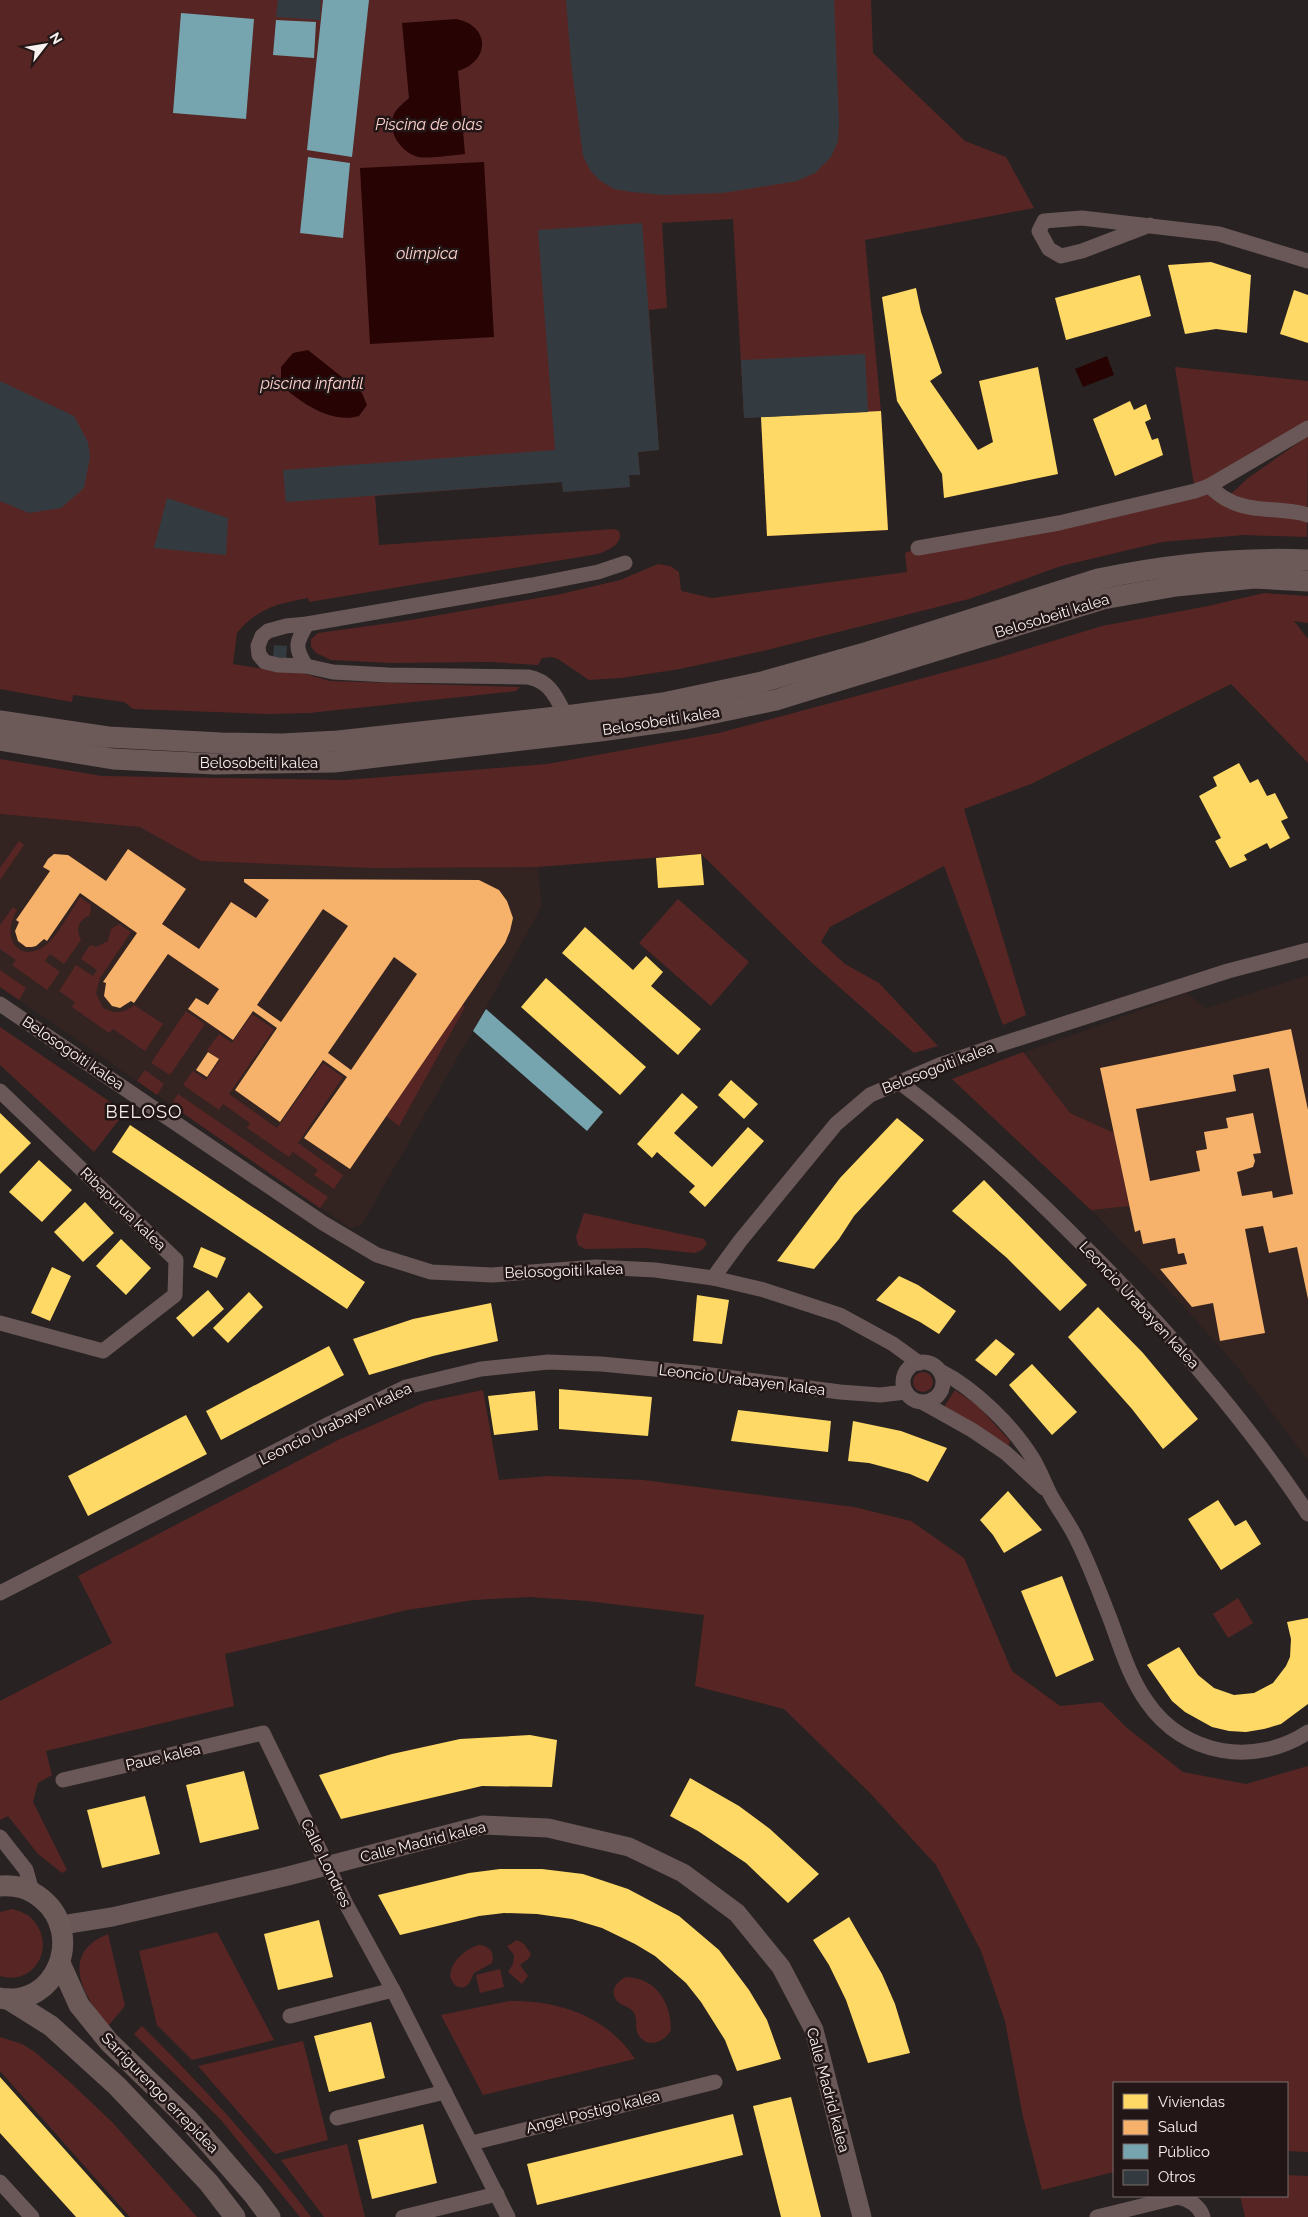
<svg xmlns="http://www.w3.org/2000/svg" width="1308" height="2217" viewBox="0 0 1308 2217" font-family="Raleway,sans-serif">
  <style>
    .built { fill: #332321 }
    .green { fill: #572624 }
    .water { fill: #270303 }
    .homes { fill: #ffd966 }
    .health { fill: #f6b26b; fill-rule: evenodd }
    .public { fill: #76a5af }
    .building { fill: #343b40 }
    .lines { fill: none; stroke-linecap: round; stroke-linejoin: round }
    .minor { stroke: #695857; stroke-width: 15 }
    .tertiary { stroke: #695857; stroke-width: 19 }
    .secondary { stroke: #6c5a59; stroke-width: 21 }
    .labels { text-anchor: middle; stroke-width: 5; stroke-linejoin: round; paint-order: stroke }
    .street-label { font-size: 15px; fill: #f9f1f0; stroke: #221716 }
    .water-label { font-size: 16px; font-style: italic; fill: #fed2cd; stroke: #221716 }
    .quarter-label { font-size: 18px; letter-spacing: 1px; fill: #f9f1f0; stroke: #221716 }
  </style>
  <rect width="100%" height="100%" fill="#282222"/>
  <g class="built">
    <polygon points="0,814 140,827 202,861 371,868 538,867 542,906 491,999 361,1226 350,1228 0,987"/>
    <polygon points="1308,975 1308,1460 1233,1362 1176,1298 1091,1210 952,1079 1187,993 1206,1008"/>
  </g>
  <g class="green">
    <path d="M0 0H871L873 53 965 141 1006 157 1034 208 865 240 881 411 888 530 767 536 761 417 744 418 733 219 662 223 667 308 649 310 659 450 638 452 640 475H629L630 487 563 492 562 482 375 496 379 545 614 529 619 531C624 544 608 550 598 554L309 602 308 598C277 604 258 608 237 633L233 664 264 669 296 671 330 681 520 687 516 691 309 713 267 714 133 709 124 702 73 695 72 702 0 689Z"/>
    <polygon points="1175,367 1308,381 1308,428 1210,486 1232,493 1248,478 1308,436 1307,537 1244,535 1162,542 1061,566 969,599 763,651 680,669 621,678 589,680 558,659 551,657 542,658 538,665 490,662 391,663 331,660 316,653 311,647 311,639 318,633 405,621 561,594 620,580 658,564 670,566 679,572 681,591 712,598 907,572 905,553 918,548 1195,491"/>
    <polygon points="1264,593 1308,596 1308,623 1294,621 1308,639 1308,763 1231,684 1031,784 964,809 1026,1015 1003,1025 944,866 830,927 821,942 845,964 879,983 938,1046 914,1053 812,963 701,854 538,867 371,868 201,861 140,827 0,814 0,759 102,776 345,780 547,764 719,733 994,659 1102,626 1208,606"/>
    <polygon points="19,841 24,845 0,880 0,868"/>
    <path d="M80 897 91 905 90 915C79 920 75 928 81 940L64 964 50 954 45 961 60 972 47 990 12 965 16 960 0 949V925L13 907 17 910C0 938 19 965 46 945 56 938 72 909 80 897Z"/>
    <polygon points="678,899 749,962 711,1006 639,943"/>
    <path d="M119 924 131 932 100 978 96 993 103 1008C115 1014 123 1014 134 1005L163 1024 145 1051 113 1029 109 1033 72 1007 75 1002 59 991 76 965 93 976 97 970 81 959 90 945 96 947 108 941 111 929Z"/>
    <polygon points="0,970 26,988 19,1000 0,987"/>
    <polygon points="462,1005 465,1007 399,1126 386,1116"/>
    <polygon points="186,1011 205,1024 170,1075 151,1063"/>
    <polygon points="252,1014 274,1029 229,1094 277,1128 323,1063 343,1077 298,1143 343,1175 334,1189 314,1175 318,1170 293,1152 289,1157 247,1128 250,1123 223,1104 219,1110 183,1085 193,1071 206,1080 220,1060 207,1050 219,1034 232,1043"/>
    <polygon points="0,1027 125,1112 94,1152 0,1065"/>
    <polygon points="1023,1052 1070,1113 1114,1133 1129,1206 1091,1210 952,1079"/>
    <polygon points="145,1070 164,1084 157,1095 137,1081"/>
    <polygon points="178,1094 328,1197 320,1208 171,1105"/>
    <polygon points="584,1213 704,1239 707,1244 702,1250 695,1253 645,1248 585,1249 578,1245 576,1237"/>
    <circle cx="923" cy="1382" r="10"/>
    <polygon points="483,1390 499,1480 549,1476 643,1480 854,1507 911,1521 964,1558 1012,1671 1060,1706 1101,1702 1127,1728 1183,1772 1246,1784 1308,1766 1308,2152 1287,2151 1287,2083 1114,2083 1114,2172 1042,2190 1023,2117 1005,2021 981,1951 936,1865 869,1792 784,1709 695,1686 704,1615 587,1601 529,1597 474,1600 407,1610 225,1654 234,1706 46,1751 52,1775 38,1783 33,1802 67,1870 62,1873 38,1854 8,1816 0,1820 0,1701 112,1643 78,1576 338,1440 426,1402"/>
    <polygon points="955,1390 978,1406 1010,1441 1008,1447 944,1407"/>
    <polygon points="1238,1598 1253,1623 1228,1638 1213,1614"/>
    <path d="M12 1909C18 1911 26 1913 30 1917 58 1942 37 1987 0 1976V1912Z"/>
    <polygon points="217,1932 274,2040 192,2060 157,2025 139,1951"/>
    <path d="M108 1934 125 2006 108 2026C84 1997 58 1954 108 1934Z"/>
    <polygon points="517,1940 524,1944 531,1954 528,1959 520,1965 528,1976 522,1984 508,1972 513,1964 514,1955 507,1946"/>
    <path d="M479 1945C490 1946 495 1952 492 1963L474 1973C470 1982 468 1991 456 1986 439 1971 465 1948 479 1945Z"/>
    <polygon points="500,1969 504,1987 480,1993 476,1975"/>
    <path d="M626 1977C656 1978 671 2002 671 2030 664 2043 645 2050 637 2032 635 2026 638 2019 634 2013 630 2006 623 2007 618 2002 609 1993 615 1982 626 1977Z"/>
    <path d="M509 2001C558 2000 607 2016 635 2059L483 2095 441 2015Z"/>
    <path d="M142 2026C203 2086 260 2149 311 2217H300L221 2120 134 2034Z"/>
    <polygon points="0,2037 22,2044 35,2052 72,2084 112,2122 197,2217 130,2217 0,2071"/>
    <polygon points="303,2041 328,2140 275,2154 198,2066"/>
    <polygon points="347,2144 365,2217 324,2217 281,2160"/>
    <polygon points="1287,2175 1308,2176 1308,2217 1245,2217 1240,2196 1287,2196"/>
  </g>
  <g class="water">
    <path d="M456 19C490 25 491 61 458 71L465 154C452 155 430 159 418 157 400 152 385 129 395 112 398 107 405 102 409 98L402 23Z"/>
    <polygon points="484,162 494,337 370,344 360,168"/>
    <path d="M308 350 362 393 367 405 359 416C331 424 301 403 281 385V367L293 353Z"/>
    <polygon points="1107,356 1114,375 1083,387 1075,369"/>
  </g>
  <g class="homes">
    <polygon points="1211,262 1251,275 1247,333 1216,329 1185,334 1168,265"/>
    <polygon points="1140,275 1151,316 1066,340 1055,298"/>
    <polygon points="916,288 921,312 942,373 930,381 978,450 993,442 979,381 1038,367 1058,474 944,498 942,474 897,401 882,297"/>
    <polygon points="1294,290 1308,295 1308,343 1280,334"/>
    <polygon points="1130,401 1134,410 1146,404 1151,419 1145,422 1152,440 1158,438 1163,455 1115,476 1093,419"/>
    <polygon points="881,411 888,530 767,536 761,417"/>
    <polygon points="1239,763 1250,783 1258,779 1267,796 1275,793 1288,818 1281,821 1290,838 1270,849 1267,843 1244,855 1247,860 1230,868 1215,841 1221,838 1199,796 1217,786 1213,777"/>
    <polygon points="701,854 704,885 658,888 656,858"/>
    <polygon points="585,927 633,970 646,956 663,972 651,986 701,1029 678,1055 562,953"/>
    <polygon points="546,978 646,1067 620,1095 521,1007"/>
    <polygon points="731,1080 758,1104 744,1119 718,1095"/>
    <polygon points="682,1093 698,1107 674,1133 712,1167 748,1127 764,1141 705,1207 689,1192 695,1186 657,1152 652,1158 637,1144"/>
    <polygon points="0,1113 31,1143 0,1174"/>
    <polygon points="897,1118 924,1140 854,1216 839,1239 814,1269 777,1261 840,1178"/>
    <polygon points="130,1125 365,1282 347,1309 112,1152"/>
    <polygon points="39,1160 72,1190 42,1222 9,1192"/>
    <polygon points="984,1180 1087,1285 1060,1311 1007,1258 952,1211"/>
    <polygon points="85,1202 114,1233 83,1262 54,1232"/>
    <polygon points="121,1239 151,1268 126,1295 96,1266"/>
    <polygon points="201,1247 226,1258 217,1278 193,1267"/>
    <polygon points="52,1267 71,1276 50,1321 31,1313"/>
    <polygon points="899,1276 918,1285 956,1311 939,1334 920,1322 876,1300"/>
    <polygon points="208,1290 224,1309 193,1337 176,1318"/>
    <polygon points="249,1292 263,1307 228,1343 213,1328"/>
    <polygon points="697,1295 729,1300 722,1344 693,1341"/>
    <polygon points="491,1303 498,1341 433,1356 369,1375 353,1339 413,1319"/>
    <polygon points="1098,1307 1143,1353 1198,1419 1163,1449 1132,1409 1068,1337"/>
    <polygon points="996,1339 1015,1354 996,1376 975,1360"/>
    <polygon points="329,1346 344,1375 221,1440 206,1411"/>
    <polygon points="1032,1364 1077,1412 1052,1435 1009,1385"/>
    <polygon points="559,1389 652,1397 648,1436 559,1429"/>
    <polygon points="535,1391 538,1430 494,1435 488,1396"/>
    <polygon points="738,1410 831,1421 828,1452 731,1441"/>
    <polygon points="186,1415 207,1454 88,1516 68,1476"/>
    <polygon points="853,1421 901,1431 947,1448 928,1482 910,1474 869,1463 848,1461"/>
    <polygon points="1008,1491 1042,1530 1004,1553 993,1535 980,1520"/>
    <polygon points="1218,1500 1235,1526 1246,1520 1261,1544 1221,1570 1188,1519"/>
    <polygon points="1062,1576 1094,1660 1056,1677 1021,1591"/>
    <polygon points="1308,1618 1308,1704 1281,1724 1264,1729 1246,1732 1229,1731 1212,1727 1185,1712 1172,1701 1147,1665 1179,1647 1198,1675 1214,1688 1234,1695 1254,1693 1273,1683 1286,1666 1290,1657 1291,1639 1287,1622"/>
    <polygon points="530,1735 557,1740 552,1787 482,1786 341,1819 319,1775 392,1754 460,1739"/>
    <polygon points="244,1771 259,1829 200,1843 186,1785"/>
    <polygon points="690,1778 739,1806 770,1829 819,1874 788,1903 746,1863 698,1831 670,1816"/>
    <polygon points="145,1796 160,1854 102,1868 87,1810"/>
    <polygon points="500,1869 542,1869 583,1874 628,1889 679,1916 719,1950 749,1990 767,2020 781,2059 737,2071 725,2040 701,2002 686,1983 655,1956 635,1944 602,1928 572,1919 537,1914 504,1913 479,1916 400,1935 378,1895 469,1873"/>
    <polygon points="849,1917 882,1974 895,2004 910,2053 868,2063 846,2000 829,1965 813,1940"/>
    <polygon points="319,1920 333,1977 278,1990 264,1934"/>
    <polygon points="371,2022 385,2078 329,2092 314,2036"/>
    <polygon points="0,2077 125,2217 76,2217 0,2133"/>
    <polygon points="791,2097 821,2217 781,2217 753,2106"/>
    <polygon points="733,2114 743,2155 537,2205 527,2164"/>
    <polygon points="423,2124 437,2183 372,2199 358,2140"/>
  </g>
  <g class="health">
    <path d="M128 849 186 889 162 924 199 949 231 902 256 918 269 900 244 882V879L479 880 499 890 507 901 513 918 510 931 505 943 350 1169 304 1138 347 1077 323 1060 280 1122 235 1090 277 1028 253 1011 233 1040 188 1009 196 998 208 1005 219 989 168 954 134 1003 131 1001 120 1008 112 1006 104 996 106 983 103 982 137 933 80 893 47 941 44 939 36 946 32 947H26L18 941 15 931 19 922 16 920 50 871 43 867 48 859 54 854 68 855 106 881ZM323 909 348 926 281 1022 257 1005ZM394 957 417 974 351 1070 328 1053Z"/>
    <path d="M1291 1029 1308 1110V1299L1297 1247 1269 1253 1263 1226 1245 1229 1265 1333 1220 1341 1213 1303 1192 1307 1160 1269 1187 1264 1184 1253 1178 1254 1175 1238 1143 1244 1140 1230 1135 1232 1100 1068ZM1269 1068 1293 1194 1273 1198 1272 1191 1242 1196 1237 1172 1253 1167 1255 1161 1253 1154 1261 1153 1253 1113 1226 1118 1228 1128 1204 1132 1207 1149 1196 1151 1200 1171 1150 1181 1136 1109 1236 1091 1233 1075Z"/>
    <polygon points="208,1052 219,1059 207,1077 196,1070"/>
  </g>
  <g class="public">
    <polygon points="323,0 369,0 352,157 307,150"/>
    <polygon points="181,13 254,19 246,119 173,113"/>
    <polygon points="276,20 316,22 314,58 273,55"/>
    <polygon points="308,157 350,163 343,238 300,233"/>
    <polygon points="486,1009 603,1112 587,1131 473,1031"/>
  </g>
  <g class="building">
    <polygon points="278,0 321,0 320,20 276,17"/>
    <polygon points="566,0 834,0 839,122 838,141 831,157 815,173 797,181 723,193 664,195 632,192 614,189 599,180 590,170 583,156 571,62"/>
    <polygon points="642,223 659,450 638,452 640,475 629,475 630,487 563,492 562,482 286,502 283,470 555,450 538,230"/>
    <polygon points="865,354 868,412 744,418 741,360"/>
    <polygon points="0,381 74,416 88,442 90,457 84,488 61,508 29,513 0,501"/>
    <polygon points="167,498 228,518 226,555 154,548"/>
    <polygon points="274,645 287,646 286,658 273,657"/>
  </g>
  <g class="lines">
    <g class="minor">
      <polyline points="1150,225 1082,251 1061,256 1049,249 1039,231 1044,221 1082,218 1219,234 1308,261"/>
      <path d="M1209 486C1215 491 1221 497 1228 500 1252 513 1283 507 1308 515"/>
      <polyline points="918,548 1059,523 1195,491 1209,486 1308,428"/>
      <path d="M306 666C294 647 296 643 307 624"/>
      <path d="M566 716C556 697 550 681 528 677L388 675 333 672 306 666 278 665 265 662 259 655 258 646 262 636 268 631 286 626 307 624 532 585 598 572 625 563"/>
      <polyline points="0,1004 323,1223 377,1255 431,1272 492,1275 596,1267 655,1270 713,1278 764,1290 840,1315 893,1344 919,1363"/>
      <path d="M899 1082C965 1131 1027 1188 1085 1247 1167 1329 1244 1417 1308 1514"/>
      <polyline points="0,1091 176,1260 175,1295 103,1351 0,1323"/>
      <polyline points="713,1278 740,1241 836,1124 870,1095 942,1064 992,1047 1228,971 1308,950"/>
      <circle cx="923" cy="1382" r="20"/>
      <path d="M940 1371C974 1388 1013 1426 1033 1459 1040 1471 1045 1484 1051 1496 1060 1512 1071 1526 1078 1542 1090 1566 1099 1591 1109 1616 1120 1645 1129 1677 1147 1702 1184 1756 1255 1767 1308 1732"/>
      <polyline points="922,1402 972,1430 1006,1453 1044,1488"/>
      <polyline points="0,1593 329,1424 406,1387 481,1369 548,1362 601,1364 696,1373 840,1392 880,1395 906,1392"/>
      <polyline points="63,1780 263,1733 346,1904 393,1990 508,2217"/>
      <polyline points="0,1837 26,1870 32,1891"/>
      <polyline points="290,2016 393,1990"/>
      <polyline points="337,2118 445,2092"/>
      <polyline points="472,2143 715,2082"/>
      <polyline points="0,2182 32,2217"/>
      <polyline points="403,2217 497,2194"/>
      <path d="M1097 2217 1178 2197C1189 2199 1200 2206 1203 2217"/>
    </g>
    <polyline class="tertiary" points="62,1925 112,1917 288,1876 483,1825 548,1828 629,1847 683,1873 737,1913 781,1967 814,2030 862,2217"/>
    <g class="secondary">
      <path d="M0 721 108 737 221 743 282 744 338 741 566 716 663 703 762 682 868 652 1098 579C1169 564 1235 557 1308 560"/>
      <polyline points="0,740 113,759 215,764 334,762 600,731 686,719 776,700 1103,599 1176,586 1254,578 1308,581"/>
      <path d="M0 1886C17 1885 29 1888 42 1899 85 1934 56 2009 0 1998"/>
      <polyline points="60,1963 79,2005 109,2042 188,2119 253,2194 270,2217"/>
      <polyline points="8,1999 51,2026 117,2086 209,2183 235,2217"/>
    </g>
  </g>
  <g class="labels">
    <g class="street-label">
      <text transform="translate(1052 616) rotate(-17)" y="5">Belosobeiti kalea</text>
      <text transform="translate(661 721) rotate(-9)" y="5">Belosobeiti kalea</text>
      <text x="259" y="768">Belosobeiti kalea</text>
      <text transform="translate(73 1053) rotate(34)" y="5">Belosogoiti kalea</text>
      <text transform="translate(938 1068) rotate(-21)" y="5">Belosogoiti kalea</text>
      <text transform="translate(123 1209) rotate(44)" y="5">Ribapurua kalea</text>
      <text transform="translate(564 1271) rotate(-2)" y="5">Belosogoiti kalea</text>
      <text transform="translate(1139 1305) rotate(47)" y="5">Leoncio Urabayen kalea</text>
      <text transform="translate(742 1380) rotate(7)" y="5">Leoncio Urabayen kalea</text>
      <text transform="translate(335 1424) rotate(-26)" y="5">Leoncio Urabayen kalea</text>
      <text transform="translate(163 1757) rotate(-13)" y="5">Paue kalea</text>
      <text transform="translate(423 1842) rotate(-14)" y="5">Calle Madrid kalea</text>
      <text transform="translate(326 1863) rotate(64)" y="5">Calle Londres</text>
      <text transform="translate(828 2090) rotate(75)" y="5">Calle Madrid kalea</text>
      <text transform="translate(160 2093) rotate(46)" y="5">Sarrigurengo errepidea</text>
      <text transform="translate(593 2112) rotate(-14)" y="5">Angel Postigo kalea</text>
    </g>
    <g class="water-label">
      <text x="429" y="130">Piscina de olas</text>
      <text x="427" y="259">olimpica</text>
      <text x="312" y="389">piscina infantil</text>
    </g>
    <g class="quarter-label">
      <text x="144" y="1118">BELOSO</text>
    </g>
  </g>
  <rect x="1113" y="2082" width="175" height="115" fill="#221716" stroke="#786e6d"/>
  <rect x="1123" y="2094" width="25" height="15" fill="#ffd966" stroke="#786e6d"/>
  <text x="1158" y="2107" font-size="15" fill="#f9f1f0">Viviendas</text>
  <rect x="1123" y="2120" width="25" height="15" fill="#f6b26b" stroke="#786e6d"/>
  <text x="1158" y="2132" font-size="15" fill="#f9f1f0">Salud</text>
  <rect x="1123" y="2144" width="25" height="15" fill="#76a5af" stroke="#786e6d"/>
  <text x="1158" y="2157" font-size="15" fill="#f9f1f0">Público</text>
  <rect x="1123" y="2170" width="25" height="15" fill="#343b40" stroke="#786e6d"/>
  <text x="1158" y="2182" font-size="15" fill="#f9f1f0">Otros</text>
  <g transform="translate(45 45) rotate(59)" stroke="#221716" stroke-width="4" paint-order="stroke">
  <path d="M0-4L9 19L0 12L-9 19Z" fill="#f9f1f0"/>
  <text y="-8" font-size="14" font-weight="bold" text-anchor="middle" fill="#f9f1f0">N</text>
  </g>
</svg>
